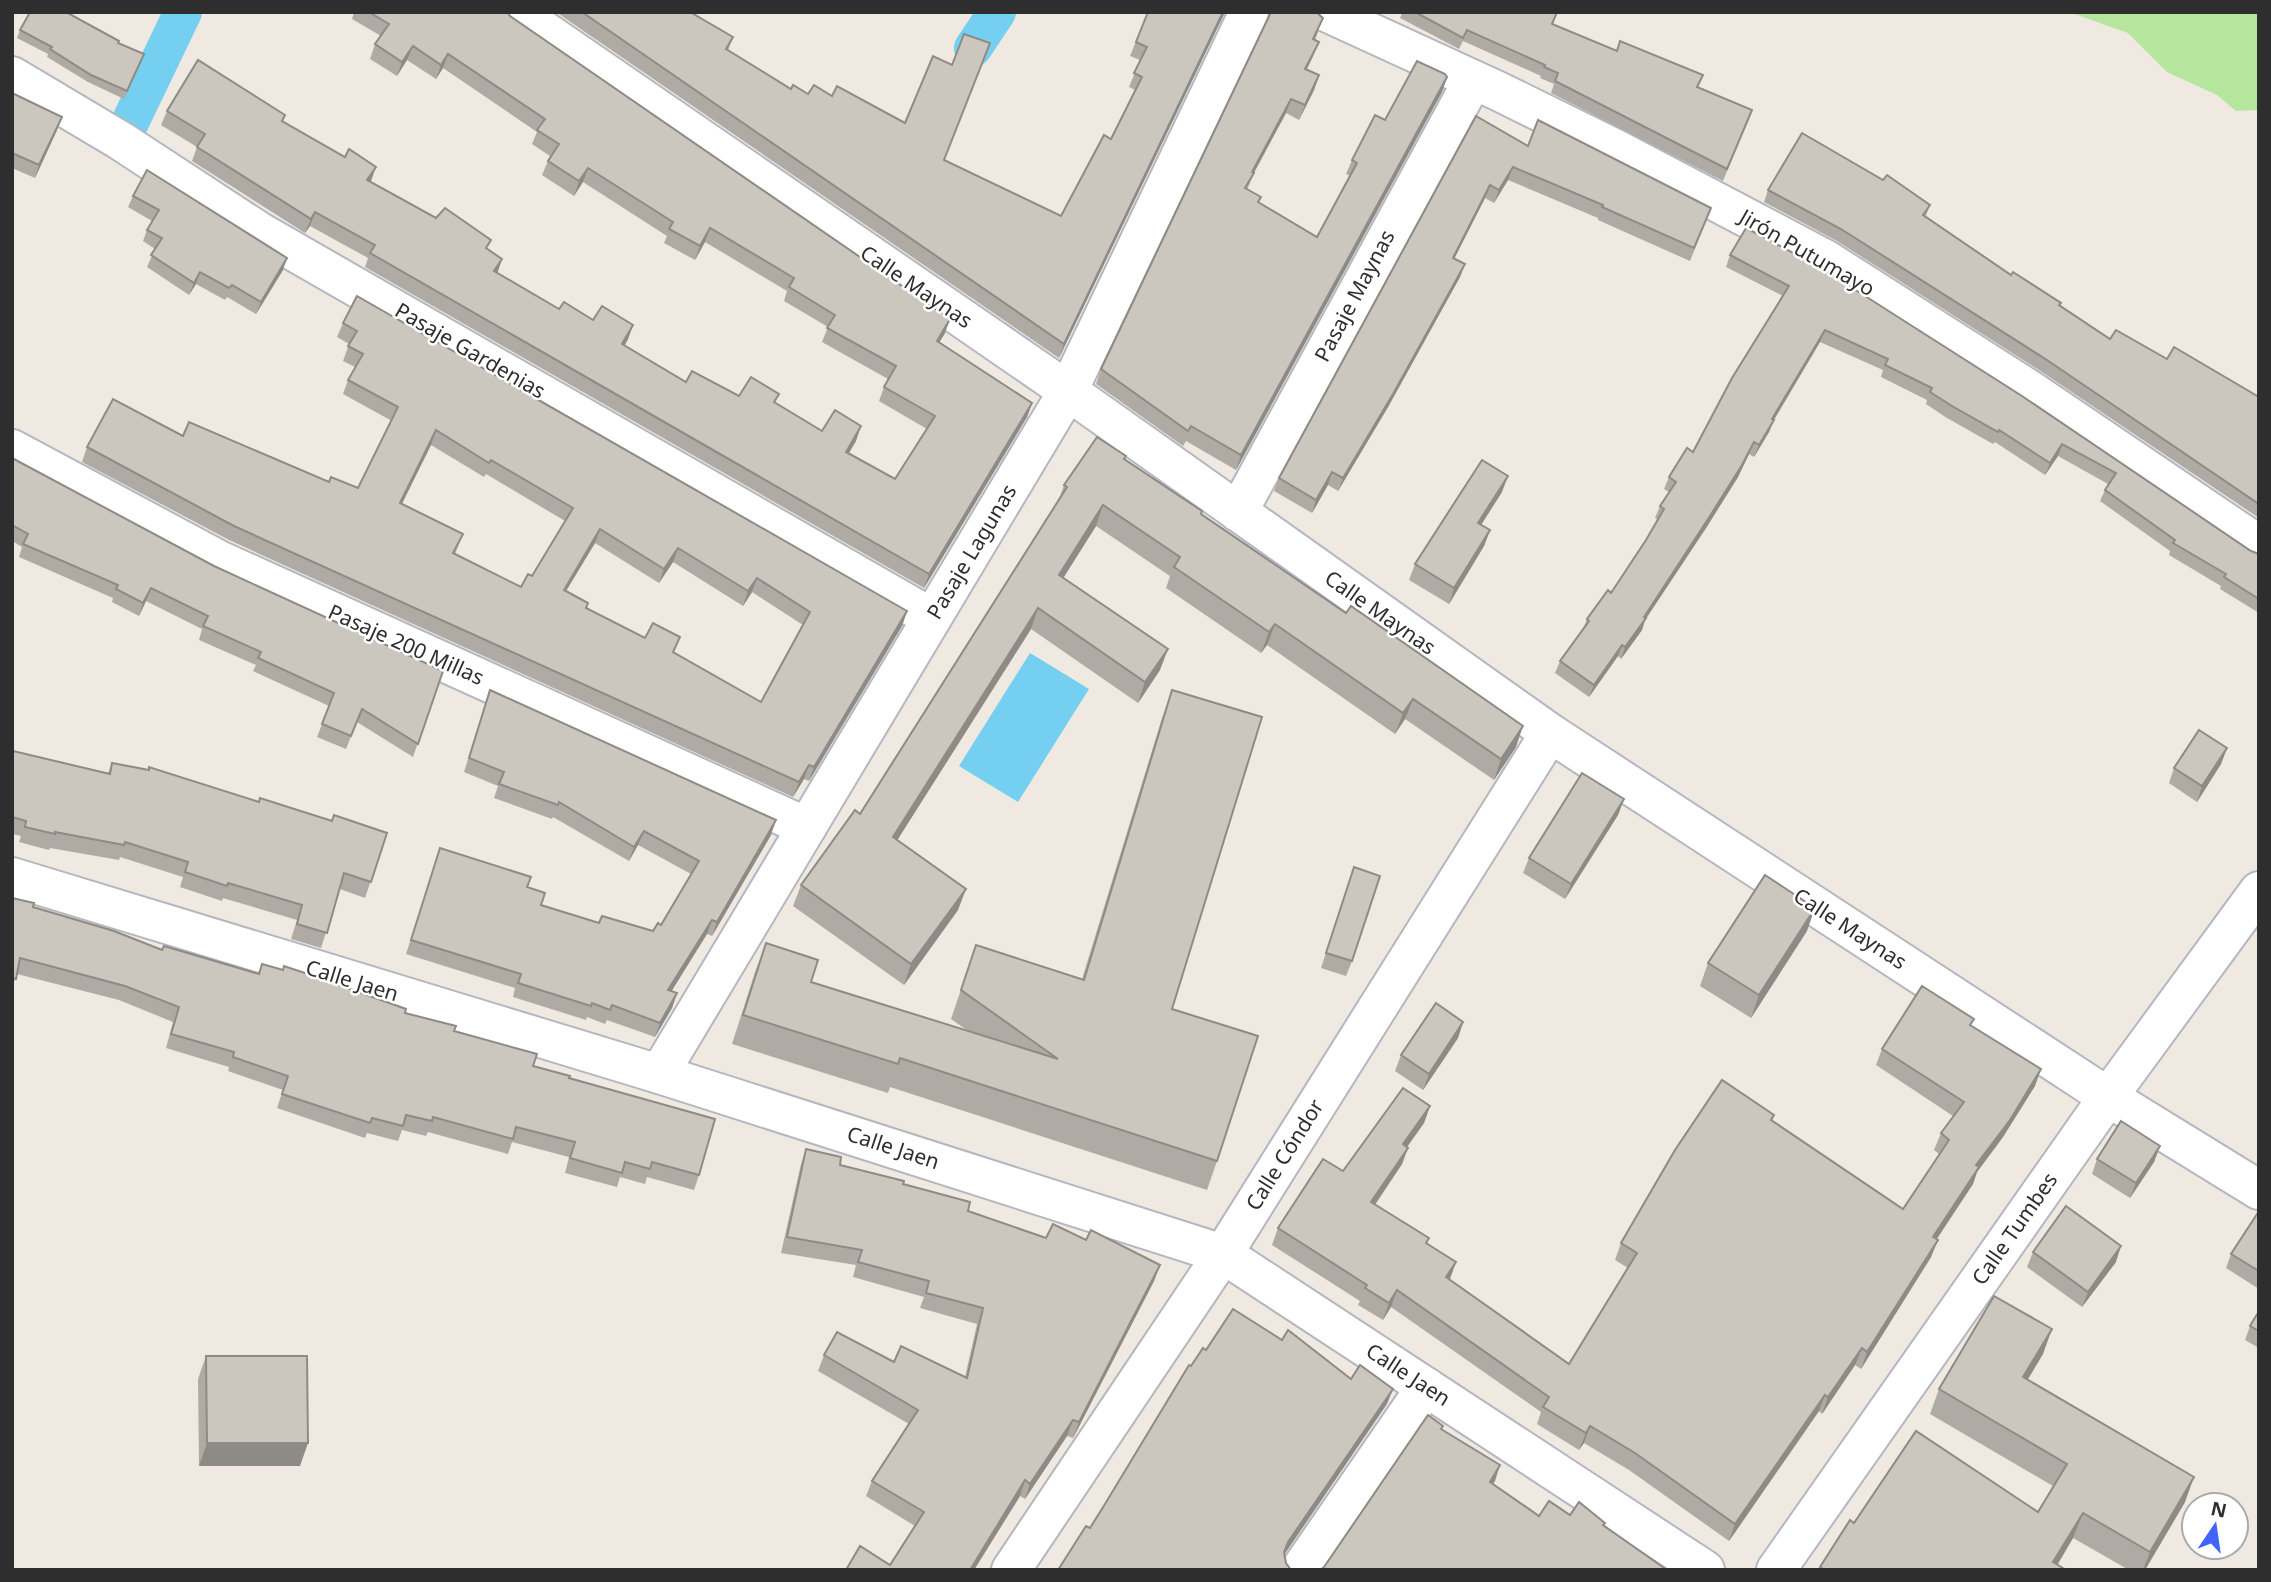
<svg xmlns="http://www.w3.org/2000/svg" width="2271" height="1582" viewBox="0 0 2271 1582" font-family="'Noto Sans',sans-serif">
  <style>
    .green { fill: #b6e59e }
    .water { fill: #75cff0 }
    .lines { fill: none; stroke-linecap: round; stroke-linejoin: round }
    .canal { stroke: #75cff0; stroke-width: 38 }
    .minor-casing { stroke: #b4b7c1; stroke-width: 42 }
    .minor { stroke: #fff; stroke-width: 38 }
    .wall { fill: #afaba4; fill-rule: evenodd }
    .shaded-wall { fill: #8e8b86 }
    .building { fill: #cbc7bf; stroke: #8e8b86; stroke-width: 2; fill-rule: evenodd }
    .labels { text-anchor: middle; stroke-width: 5; stroke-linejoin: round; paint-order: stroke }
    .street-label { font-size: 21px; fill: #2e2e2e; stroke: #fff }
  </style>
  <rect width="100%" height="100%" fill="#efe9e1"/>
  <polygon class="green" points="2069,12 2259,12 2259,110 2236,111 2217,95 2167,72 2128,33"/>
  <polygon class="water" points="1030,653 1089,689 1018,802 959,766"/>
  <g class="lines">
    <g class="canal">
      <polyline points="973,48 997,12"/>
      <polyline points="121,141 183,12"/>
    </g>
    <defs>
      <g id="minor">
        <polyline points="517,12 1068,391 1550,733 2108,1097 2259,1190"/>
        <polyline points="1326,12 1498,91 1616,149 1825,259 2030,390 2259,545"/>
        <polyline points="12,76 121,141 260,232 932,618"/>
        <polyline points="12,449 219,560 807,827"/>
        <polyline points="1238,512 1473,80"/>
        <polyline points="12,877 659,1074 1223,1254 1705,1570"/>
        <polyline points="659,1074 1068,391 1249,12"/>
        <polyline points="1011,1570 1223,1254 1550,733"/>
        <polyline points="1300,1570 1426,1387"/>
        <polyline points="1776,1570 2108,1097 2259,891"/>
      </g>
    </defs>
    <use href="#minor" class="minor-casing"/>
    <use href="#minor" class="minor"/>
  </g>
  <g class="wall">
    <polygon points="354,12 507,12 510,16 945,333 939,342 1032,403 1027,417 924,588 365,267 368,258 310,226 305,233 192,161 197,147 161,125 167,111 285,115 283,121 370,182 488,249 502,259 497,273 559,309 593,320 633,325 628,339 625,345 686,382 739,396 776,403 822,431 856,441 849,453 895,479 927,429 879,401 884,387 888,379 822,342 828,327 784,301 787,291 705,242 695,260 664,243 667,236 583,182 574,196 542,175 548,161 550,156 532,144 537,132 443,68 436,79 407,60 397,76 370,59 375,44 381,36 352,19"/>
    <polygon points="556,12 690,12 733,37 728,51 791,89 808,94 1061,216 1111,139 1135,90 1129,87 1140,60 1130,56 1148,12 1225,12 1059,358"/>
    <polygon points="1271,12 1316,12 1318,32 1315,40 1313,56 1307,69 1319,75 1314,90 1299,120 1286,113 1254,173 1247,190 1259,203 1317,237 1350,176 1346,174 1352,160 1385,120 1447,77 1442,92 1236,470 1186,441 1183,446 1096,384 1101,369"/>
    <polygon points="1400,12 1557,12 1553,24 1752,110 1723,181 1551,93 1554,84 1540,78 1541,76 1463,41 1459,49 1400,18 1402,13"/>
    <polygon points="20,30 118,43 144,54 124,99 88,82 47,57 48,54 17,38"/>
    <polygon points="12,93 57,130 35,178 12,168"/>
    <polygon points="1476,116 1528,146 1706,221 1690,261 1598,220 1598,218 1508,180 1494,203 1485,198 1454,259 1465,264 1460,277 1388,407 1338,491 1328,485 1312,513 1274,491 1279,478"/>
    <polygon points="1883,180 1930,205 1926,216 2011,275 2110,339 2167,359 2259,397 2259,518 2042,372 1837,241 1764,202 1768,190"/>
    <polygon points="133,196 283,270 256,314 227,297 225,300 196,284 189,295 147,267 155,249 143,241 147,230 152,221 128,207"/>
    <polygon points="1746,228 2251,551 2259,554 2259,613 2220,589 2221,586 2169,555 2170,551 2100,501 2105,490 2108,484 2058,456 2045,475 1995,442 1993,444 1947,418 1926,404 1927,400 1881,377 1883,370 1820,342 1774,420 1769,432 1754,457 1749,454 1738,477 1706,528 1645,620 1642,630 1621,659 1618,656 1589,697 1555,673 1560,661 1583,629 1587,619 1611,593 1646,540 1658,520 1655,518 1660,506 1669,492 1664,489 1669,477 1693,452 1783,296 1726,267 1730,255"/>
    <path d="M343 323 907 611 902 626 809 781 804 779 793 797 229 540 82 462 87 447 183 436 329 482 358 488 392 421 343 394 348 380 355 367 343 361 349 344 337 337ZM431 445 484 477 486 474 565 521 532 576 521 587 455 554 463 534 401 504ZM595 543 659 583 673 562 743 606 752 592 803 625 761 702 675 653 586 608 588 603 566 591Z"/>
    <polygon points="1126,456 1125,459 1202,511 1201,514 1516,747 1494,780 1405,719 1395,734 1267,645 1261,653 1166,588 1170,576 1096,526 1063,578 1160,670 1138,703 1031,629 897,840 958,910 904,985 793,906 801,885 860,814 1059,499 1064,485"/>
    <polygon points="12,458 214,566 443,671 413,757 357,722 346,749 317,737 329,706 253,671 256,665 199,640 202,629 146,601 139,616 112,602 113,598 19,557 22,547 12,541"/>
    <polygon points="1502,492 1481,525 1490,530 1484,546 1449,604 1409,580 1415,564"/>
    <polygon points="490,690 771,835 712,936 707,934 671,991 677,993 672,1008 655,1037 607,1020 605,1024 587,1017 586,1020 513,997 515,988 406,954 440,848 527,887 541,905 599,923 653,931 661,925 691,874 638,845 629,861 553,817 552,819 494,798 498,786 464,772"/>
    <polygon points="1172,690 1172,1009 1217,1161 1207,1190 890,1087 888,1093 732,1044 755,972 766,943 811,982 968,1031 951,1019 976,945 1082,979 1162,718"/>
    <polygon points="2227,748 2221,764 2197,802 2169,783 2174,768"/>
    <polygon points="12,754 108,773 112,763 258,802 387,833 365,898 340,889 321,948 291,939 297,920 223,898 222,901 180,887 183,877 120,857 119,860 50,848 49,850 19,842 21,836 12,834"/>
    <polygon points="1624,799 1618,815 1565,899 1523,873 1529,858"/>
    <polygon points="1354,867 1352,961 1346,976 1321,968"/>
    <polygon points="12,898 33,907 162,950 259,974 405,1013 454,1031 533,1066 569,1078 699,1175 694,1190 647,1177 645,1184 620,1177 617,1187 565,1173 569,1157 512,1142 508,1154 428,1132 426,1136 402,1130 398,1141 367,1133 365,1138 277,1108 283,1090 228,1071 229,1067 166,1048 173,1022 119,1000 17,974 12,988"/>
    <polygon points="1807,931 1751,1018 1700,986 1708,963"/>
    <polygon points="1463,1022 1458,1038 1423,1090 1395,1071 1401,1055"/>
    <polygon points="1971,1026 2035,1086 2003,1137 1977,1172 1973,1184 1936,1239 1931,1257 1861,1369 1855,1365 1822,1414 1819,1411 1729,1541 1629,1470 1584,1443 1579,1450 1537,1424 1541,1412 1391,1307 1383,1320 1358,1305 1360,1301 1272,1245 1278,1228 1343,1171 1430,1106 1424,1123 1407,1147 1402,1164 1375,1205 1429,1238 1427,1243 1449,1280 1569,1364 1628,1268 1615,1260 1621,1243 1774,1115 1772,1120 1903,1209 1939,1154 1934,1150 1941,1133 1953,1116 1876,1065 1882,1049"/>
    <polygon points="2160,1146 2154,1162 2130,1198 2092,1174 2097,1159"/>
    <polygon points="806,1149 840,1165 903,1184 968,1211 1046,1238 1086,1240 1160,1265 1154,1281 1073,1438 1067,1436 1025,1499 1020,1496 974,1570 846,1570 890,1565 915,1526 866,1496 872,1481 909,1424 818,1371 824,1355 894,1362 965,1377 977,1324 920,1308 924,1297 853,1277 856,1265 781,1253 801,1164"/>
    <polygon points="2259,1211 2259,1289 2226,1268 2231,1254"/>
    <polygon points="2033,1252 2116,1262 2082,1307 2027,1267"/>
    <polygon points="2259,1311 2259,1348 2245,1340 2250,1326"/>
    <polygon points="2043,1354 2028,1379 2185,1502 2145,1570 2129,1570 2073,1538 2058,1564 2066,1570 1819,1570 1820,1567 1854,1523 2038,1512 2053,1486 1930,1414 1939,1389"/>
    <polygon points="206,1356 300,1466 199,1466 198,1379"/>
  </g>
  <g class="shaded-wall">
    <polygon points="1223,12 1225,12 1059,358 1064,344"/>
    <polygon points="1319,42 1313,56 1300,83 1305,69"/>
    <polygon points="413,46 407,60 397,76 402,62"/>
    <polygon points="448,54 443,68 436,79 441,65"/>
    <polygon points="1319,75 1314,90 1299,120 1305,105"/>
    <polygon points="1447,77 1442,92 1236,470 1241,455"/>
    <polygon points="1291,99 1286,113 1246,187 1252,172"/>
    <polygon points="62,117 57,130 35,178 39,165"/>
    <polygon points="376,167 371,181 362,194 367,180"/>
    <polygon points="1513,167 1508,180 1494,203 1499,190"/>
    <polygon points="588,168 583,182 574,196 579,181"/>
    <polygon points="1490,185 1485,198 1448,271 1453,258"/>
    <polygon points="315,212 310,226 305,233 311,219"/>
    <polygon points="710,228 705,242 695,260 700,246"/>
    <polygon points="287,258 283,270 256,314 261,302"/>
    <polygon points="502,259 497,274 494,271"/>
    <polygon points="1465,264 1460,277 1388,407 1338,491 1343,478"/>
    <polygon points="200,272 196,284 189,295 194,283"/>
    <polygon points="950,319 945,333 932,355 937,341"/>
    <polygon points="633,325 628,339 617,358 622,344"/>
    <polygon points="1825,330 1820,342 1767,431 1772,419"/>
    <polygon points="1032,403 1027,417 924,588 929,574"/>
    <polygon points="1774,420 1769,432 1754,457 1759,445"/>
    <polygon points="861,426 856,441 841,466 846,452"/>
    <polygon points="436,430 431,445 395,518 400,503"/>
    <polygon points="1754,442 1749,454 1738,477 1706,528 1645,620 1642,630 1621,659 1625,647"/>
    <polygon points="2062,444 2058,456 2045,475 2050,463"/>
    <polygon points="1332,472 1328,485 1312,513 1316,500"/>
    <polygon points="1508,476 1502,492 1472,539 1478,523"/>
    <polygon points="1103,505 1096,526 1052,596 1059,575"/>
    <polygon points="600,529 595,543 558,604 564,590"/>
    <polygon points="1490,530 1484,546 1449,604 1454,588"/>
    <polygon points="678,548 673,562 659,583 664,569"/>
    <polygon points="757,578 752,592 743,606 748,591"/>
    <polygon points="151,588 146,601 139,616 143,603"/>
    <polygon points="1038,608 1031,629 886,858 893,837"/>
    <polygon points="907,611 902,626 809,781 814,767"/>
    <polygon points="1275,624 1267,645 1261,653 1269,632"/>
    <polygon points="1622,645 1618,656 1589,697 1594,685"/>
    <polygon points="1168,649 1160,670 1138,703 1145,682"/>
    <polygon points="1413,699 1405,719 1395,734 1403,713"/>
    <polygon points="1523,726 1516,747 1494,780 1501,759"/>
    <polygon points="2227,748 2221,764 2197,802 2202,786"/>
    <polygon points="809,765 804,779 793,797 799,782"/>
    <polygon points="1624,799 1618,815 1565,899 1571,884"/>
    <polygon points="776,820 771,835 712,936 717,922"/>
    <polygon points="644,831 638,845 629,861 634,847"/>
    <polygon points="966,889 958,910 904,985 911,964"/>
    <polygon points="1815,908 1807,931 1751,1018 1759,995"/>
    <polygon points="712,920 707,934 663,1005 668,990"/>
    <polygon points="677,993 672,1008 655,1037 660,1023"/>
    <polygon points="1463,1022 1458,1038 1423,1090 1429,1074"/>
    <polygon points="2041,1069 2035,1086 2003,1137 1977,1172 1973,1184 1927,1254 1933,1237 1976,1165"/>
    <polygon points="1430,1106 1424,1123 1397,1161 1403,1144"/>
    <polygon points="2160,1146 2154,1162 2130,1198 2136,1183"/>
    <polygon points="1408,1148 1402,1164 1365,1219 1371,1202"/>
    <polygon points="1938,1240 1931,1257 1861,1369 1867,1352"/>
    <polygon points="2121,1246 2116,1262 2082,1307 2088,1292"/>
    <polygon points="1456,1262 1450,1279 1440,1294 1446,1277"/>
    <polygon points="1160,1265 1154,1281 1073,1438 1079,1422"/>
    <polygon points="1397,1290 1391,1307 1383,1320 1389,1303"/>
    <polygon points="2052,1329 2043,1354 2014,1402 2023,1377"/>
    <polygon points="1862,1348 1855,1365 1822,1414 1828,1397"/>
    <polygon points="1393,1389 1387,1404 1282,1558 1288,1542"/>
    <polygon points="1825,1395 1819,1411 1729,1541 1735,1524"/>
    <polygon points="1073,1420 1067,1436 1025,1499 1030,1484"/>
    <polygon points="1590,1426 1584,1443 1579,1450 1586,1433"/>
    <polygon points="207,1443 308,1443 300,1466 199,1466"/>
    <polygon points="1500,1465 1495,1481 1484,1497 1490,1482"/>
    <polygon points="2194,1477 2185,1502 2145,1570 2143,1570 2150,1552"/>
    <polygon points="1025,1480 1020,1496 974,1570 970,1570"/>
    <polygon points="2083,1513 2073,1538 2054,1570 2053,1562"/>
  </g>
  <g class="building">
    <polygon points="30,12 66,12 119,41 118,43 144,54 127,91 91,75 50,49 52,47 20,30"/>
    <polygon points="369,12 507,12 510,16 950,319 937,341 1032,403 929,574 370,253 375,245 315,212 311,219 197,147 205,134 167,111 198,60 285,115 282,121 345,157 349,149 376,167 367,180 436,218 445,208 491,240 486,248 502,259 494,271 559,309 564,302 593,320 602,306 633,325 622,344 686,382 692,371 739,396 751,377 779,394 774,402 822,431 835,410 861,426 846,452 895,479 935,416 884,387 896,366 827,328 835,315 789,287 794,278 710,228 700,246 669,229 673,222 588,168 579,181 548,161 559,144 537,130 545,119 448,54 441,65 413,46 402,62 375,44 389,24"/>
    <polygon points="582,12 690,12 733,37 726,49 791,89 793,85 808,94 814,85 832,96 837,86 905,123 933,56 952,65 964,34 990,43 944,160 1061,216 1104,135 1111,139 1142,77 1134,73 1147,47 1136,42 1148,12 1223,12 1064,344"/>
    <polygon points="1271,12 1316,12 1323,18 1313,39 1319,42 1305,69 1319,75 1305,105 1291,99 1252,172 1254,173 1245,188 1261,197 1258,202 1317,237 1357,163 1352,160 1375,115 1385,120 1417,61 1445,74 1447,77 1241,455 1191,426 1188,431 1101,369"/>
    <polygon points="1415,12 1557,12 1552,24 1617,51 1620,41 1703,75 1697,87 1752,110 1727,169 1555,81 1558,73 1544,67 1545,65 1467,30 1463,38"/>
    <polygon points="12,93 62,117 39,165 12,153"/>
    <polygon points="1476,116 1528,146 1538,120 1711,208 1694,248 1602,207 1603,205 1513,167 1499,190 1490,185 1453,258 1465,264 1393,394 1343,478 1332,472 1316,500 1279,478"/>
    <polygon points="1802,133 1883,180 1887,175 1930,205 1923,215 2011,275 2013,272 2061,303 2059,305 2110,339 2116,330 2167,359 2174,347 2259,397 2259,504 2047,360 1841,229 1768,190"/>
    <polygon points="147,170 287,258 261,302 232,285 229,288 200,272 194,283 151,255 162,238 147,230 159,210 133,196"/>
    <polygon points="1746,228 1818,266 2022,396 2251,551 2259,554 2259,599 2224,577 2226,574 2173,543 2175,540 2105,490 2116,473 2062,444 2050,463 1999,430 1998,432 1952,406 1930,392 1932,388 1885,365 1888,359 1825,330 1772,419 1774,420 1759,445 1754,442 1742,465 1710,516 1644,617 1646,618 1625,647 1622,645 1594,685 1560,661 1589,621 1587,619 1608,590 1611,593 1646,540 1664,509 1660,506 1676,482 1669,477 1687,448 1693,452 1732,378 1789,286 1730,255"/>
    <path d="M357 296 907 611 814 767 809 765 799 782 234 526 87 447 113 399 183 436 189 422 329 482 331 477 358 488 398 407 348 380 363 354 348 346 357 331 343 323ZM436 430 489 463 491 460 573 508 532 576 528 574 521 587 453 553 463 534 400 503ZM600 529 664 569 678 548 748 591 757 578 810 612 761 702 673 652 680 637 653 623 645 638 586 608 588 603 564 590Z"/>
    <polygon points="1097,437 1126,456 1124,459 1202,511 1201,514 1346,613 1351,606 1523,726 1501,759 1413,699 1403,713 1275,624 1269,632 1174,567 1180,557 1103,505 1059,575 1168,649 1145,682 1038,608 893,837 966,889 911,964 801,885 855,810 860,814 1067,487 1064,485"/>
    <polygon points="12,458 214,566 443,671 418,744 362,709 351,736 322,724 334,693 258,658 261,652 203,626 208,616 151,588 143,603 116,589 118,585 23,544 28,534 12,525"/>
    <polygon points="1482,460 1508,476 1478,523 1490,530 1454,588 1415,564"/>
    <polygon points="490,690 776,820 717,922 712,920 668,990 677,993 660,1023 612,1005 610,1010 592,1003 591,1006 518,983 521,974 411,940 440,848 531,877 527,887 545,893 541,905 599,923 602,916 653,931 658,923 661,925 699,861 644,831 634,847 559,802 558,805 499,784 504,772 469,758"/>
    <polygon points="1172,690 1262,717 1172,1009 1258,1036 1217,1161 900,1058 898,1064 743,1015 766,943 818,960 811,982 1058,1059 961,990 976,945 1084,980"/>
    <polygon points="2199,730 2227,748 2202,786 2174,768"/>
    <polygon points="13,751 110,774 112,763 149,770 149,767 259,802 260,798 332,821 334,815 387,833 371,882 344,873 327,933 297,924 302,905 228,883 227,886 185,872 188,862 125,842 124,845 55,832 55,834 25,827 26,821 12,817 12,755"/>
    <polygon points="1582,773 1624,799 1571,884 1529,858"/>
    <polygon points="1354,867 1380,876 1352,961 1326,953"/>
    <polygon points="1765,875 1815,908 1759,995 1708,963"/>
    <polygon points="12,898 34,903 33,907 114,931 162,950 164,946 259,974 262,964 283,970 284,966 314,976 406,1009 405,1013 456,1026 454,1031 537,1054 533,1066 570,1076 569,1078 715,1119 699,1175 652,1162 650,1169 625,1162 622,1173 570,1158 575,1142 516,1127 513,1139 433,1117 432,1121 406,1115 403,1126 372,1118 370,1123 282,1094 288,1076 233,1057 234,1052 171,1034 179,1007 125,986 20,958 16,979 12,978"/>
    <polygon points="1922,986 1974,1019 1970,1025 2041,1069 2010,1120 1976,1165 1979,1167 1933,1237 1938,1240 1867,1352 1862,1348 1828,1397 1825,1395 1735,1524 1635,1453 1590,1426 1586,1433 1543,1407 1549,1397 1397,1290 1389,1303 1365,1288 1367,1285 1278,1228 1323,1159 1343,1171 1403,1088 1430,1106 1403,1144 1408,1148 1371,1202 1429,1238 1426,1243 1456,1262 1446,1277 1569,1364 1637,1253 1621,1243 1675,1150 1722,1080 1774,1115 1771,1120 1903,1209 1949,1140 1941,1133 1964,1102 1882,1049"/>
    <polygon points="1436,1003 1463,1022 1429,1074 1401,1055"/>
    <polygon points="2121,1121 2160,1146 2136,1183 2097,1159"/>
    <polygon points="806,1149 841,1157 840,1165 904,1181 903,1184 970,1202 968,1211 1046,1238 1053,1224 1086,1240 1091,1230 1160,1265 1079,1422 1073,1420 1030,1484 1025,1480 970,1570 846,1570 860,1546 890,1565 924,1512 872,1481 918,1410 824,1355 837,1332 894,1362 901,1346 967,1378 983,1308 926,1293 929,1281 858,1262 862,1250 787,1237"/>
    <polygon points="2066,1206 2121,1246 2088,1292 2033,1252"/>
    <polygon points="2259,1211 2259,1271 2231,1254"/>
    <polygon points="1994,1296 2052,1329 2023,1377 2194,1477 2150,1552 2083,1513 2053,1562 2066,1570 1825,1570 1820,1567 1850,1520 1854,1523 1916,1431 2038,1512 2067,1464 1939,1389"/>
    <polygon points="1233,1309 1282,1340 1288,1330 1351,1379 1360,1365 1393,1389 1288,1542 1284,1552 1286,1563 1291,1570 1058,1570 1086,1526 1090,1528 1105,1504 1189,1365 1191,1366 1203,1348 1206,1350"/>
    <polygon points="2259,1311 2259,1331 2250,1326"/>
    <polygon points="206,1356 307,1356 308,1443 207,1443"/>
    <polygon points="1428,1415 1443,1426 1441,1429 1500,1465 1490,1482 1539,1516 1549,1501 1570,1515 1579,1502 1605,1523 1603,1525 1667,1570 1320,1570 1324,1567"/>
  </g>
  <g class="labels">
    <g class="street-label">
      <text transform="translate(1807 253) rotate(30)" y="7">Jirón Putumayo</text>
      <text transform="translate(916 287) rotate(34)" y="7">Calle Maynas</text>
      <text transform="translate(1355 296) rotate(-62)" y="7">Pasaje Maynas</text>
      <text transform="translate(470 351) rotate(30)" y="7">Pasaje Gardenias</text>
      <text transform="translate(972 552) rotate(-59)" y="7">Pasaje Lagunas</text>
      <text transform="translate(1380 613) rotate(35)" y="7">Calle Maynas</text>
      <text transform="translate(406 645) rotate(24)" y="7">Pasaje 200 Millas</text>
      <text transform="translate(1850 929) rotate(33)" y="7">Calle Maynas</text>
      <text transform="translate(352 981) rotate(17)" y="7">Calle Jaen</text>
      <text transform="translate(893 1148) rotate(18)" y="7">Calle Jaen</text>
      <text transform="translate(1285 1155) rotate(-58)" y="7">Calle Cóndor</text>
      <text transform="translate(2015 1229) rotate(-55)" y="7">Calle Tumbes</text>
      <text transform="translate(1408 1375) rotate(33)" y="7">Calle Jaen</text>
    </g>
  </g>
  <rect width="2271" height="1582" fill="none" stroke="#2e2e2e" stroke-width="28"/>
  <g transform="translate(2215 1526) rotate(13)"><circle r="33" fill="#ffffff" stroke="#ababab" stroke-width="2"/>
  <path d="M0-5L12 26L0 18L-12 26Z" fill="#4264fb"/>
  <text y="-10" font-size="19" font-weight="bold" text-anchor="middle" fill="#2e2e2e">N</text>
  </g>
</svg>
